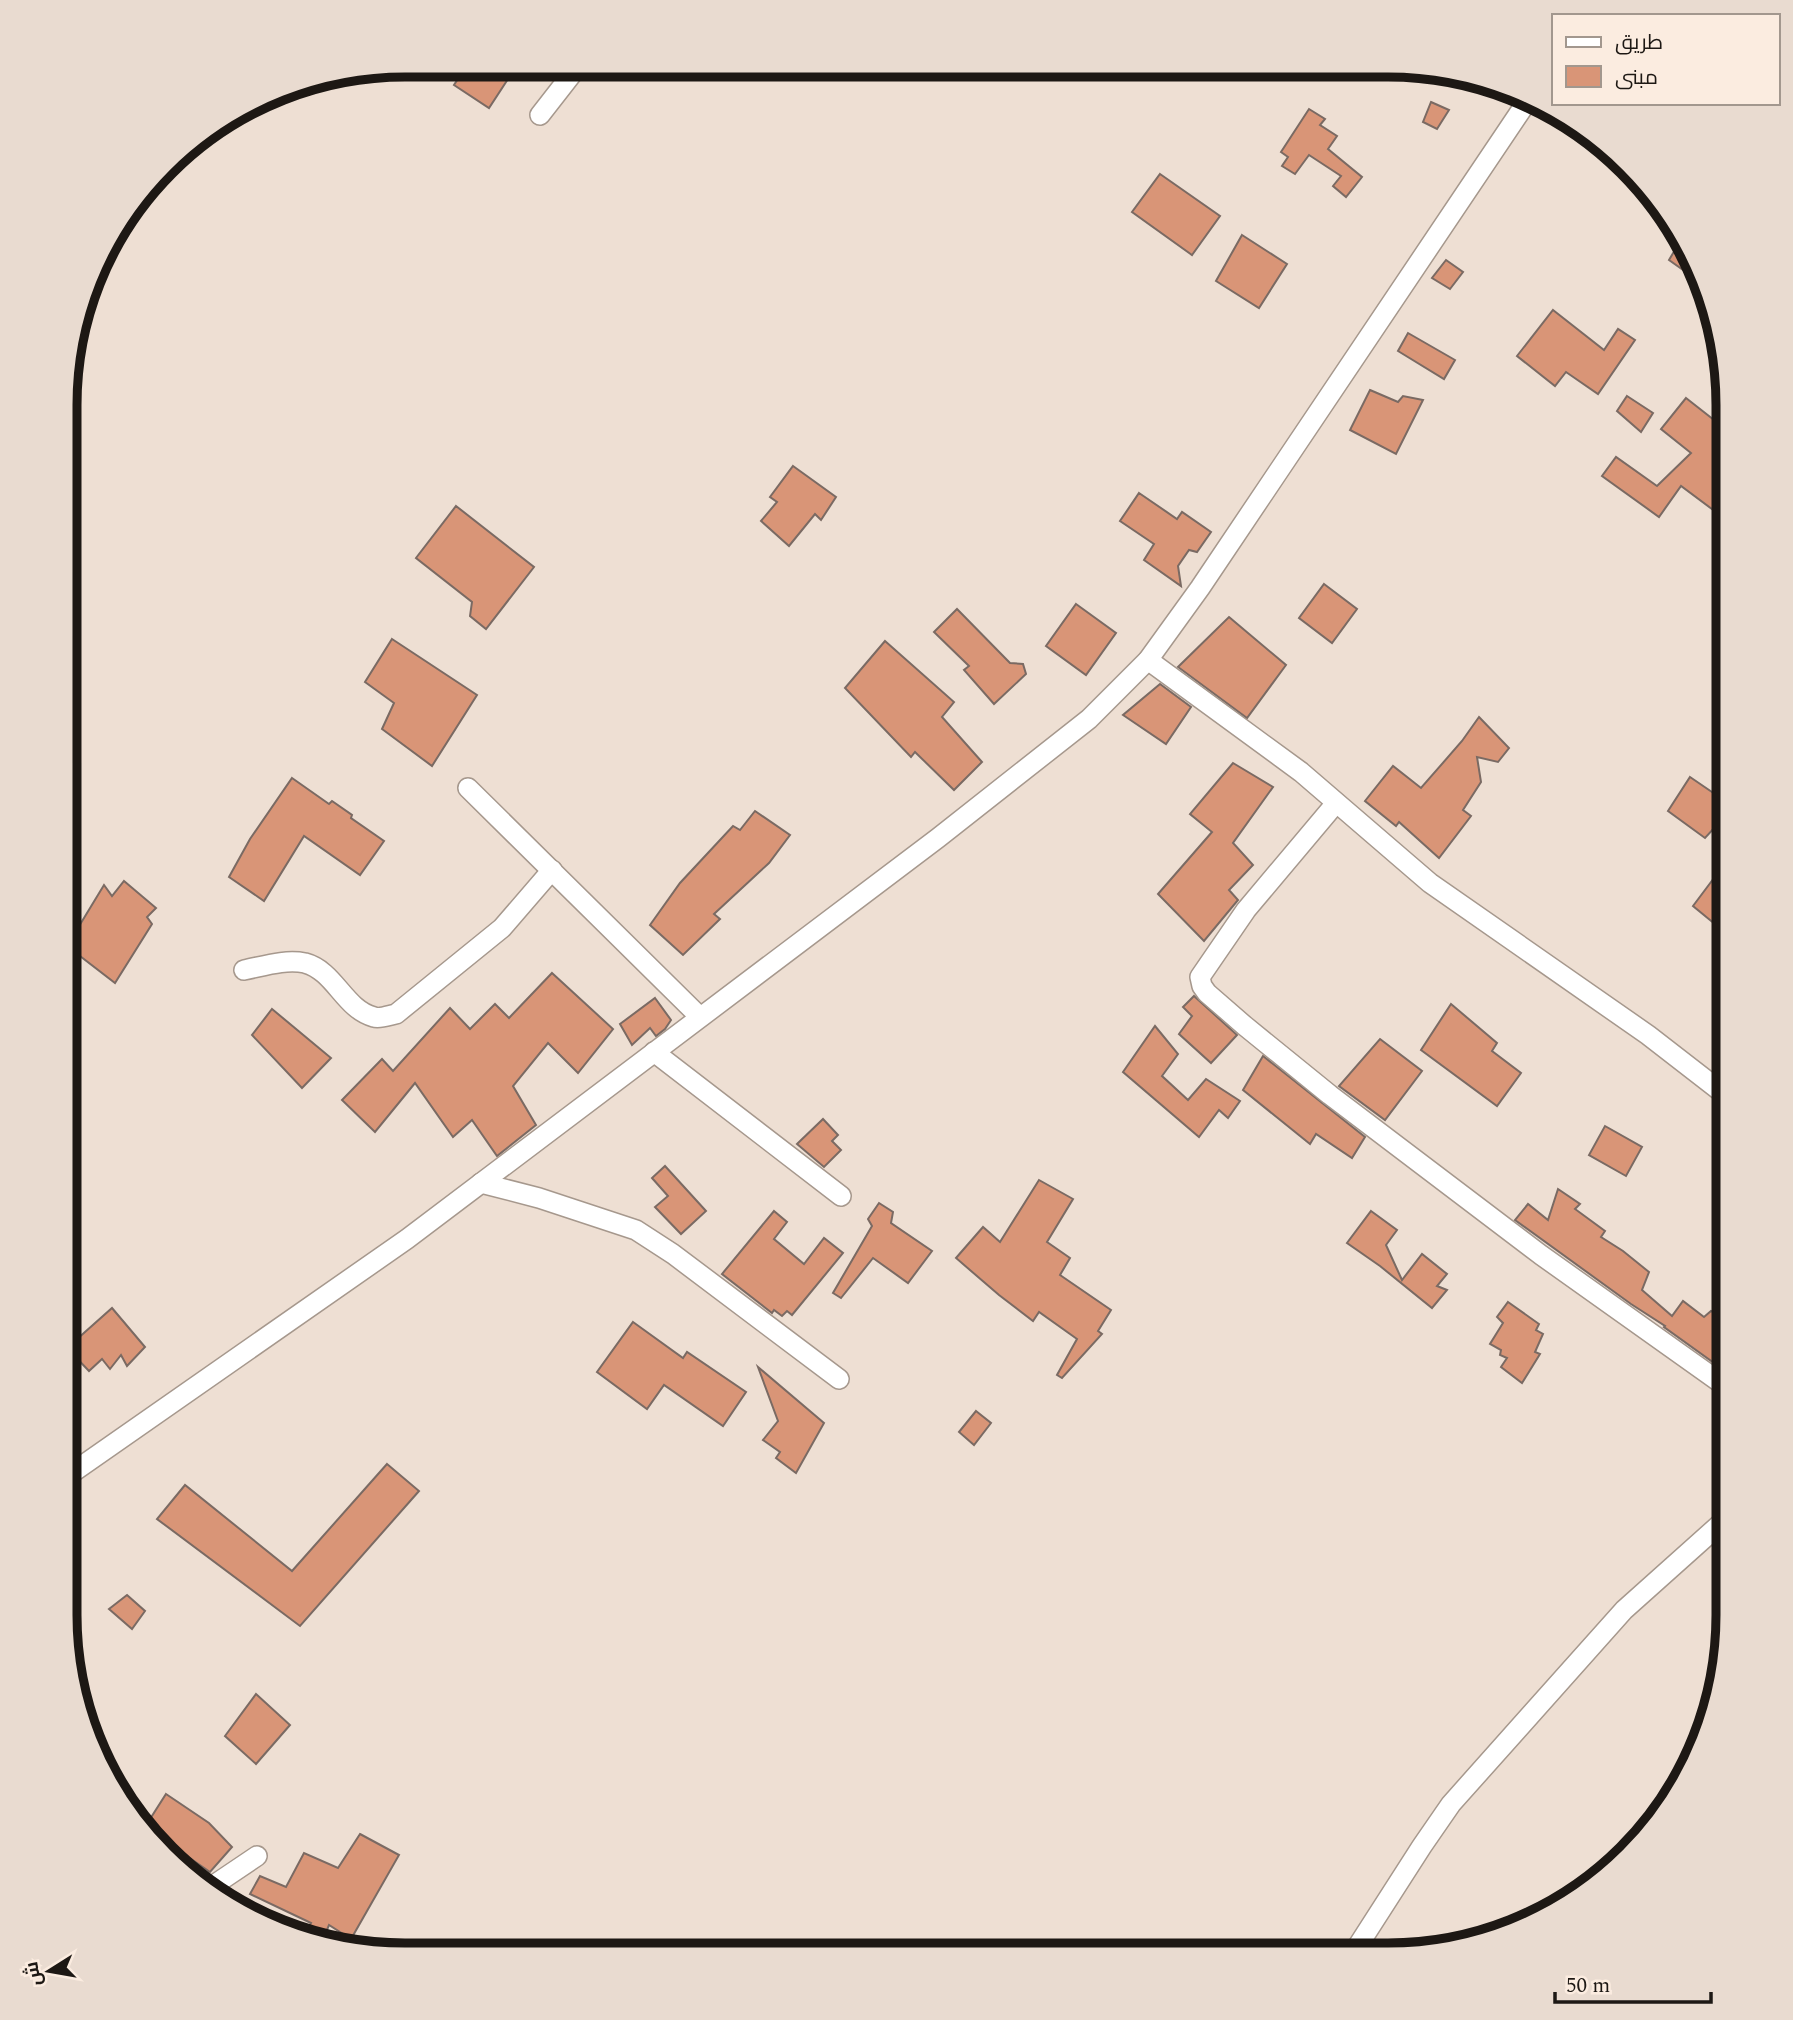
<svg xmlns="http://www.w3.org/2000/svg" width="1793" height="2020" viewBox="0 0 1793 2020" font-family="Spectral,Cairo,serif">
  <style>
    .building { fill: #d99577; stroke: #7a6a63; stroke-width: 2 }
    .lines { fill: none; stroke-linecap: round; stroke-linejoin: round }
    .street-casing { stroke: #a6988d; stroke-width: 22 }
    .street { stroke: #fff; stroke-width: 19 }
    .rim { fill: none; stroke: #1d1814; stroke-width: 9 }
  </style>
  <rect width="100%" height="100%" fill="#eedfd3"/>
  <g class="building">
    <polygon points="467,65 494,65 510,76 489,108 454,85"/>
    <polygon points="1431,102 1449,110 1437,129 1423,122"/>
    <polygon points="1309,109 1325,119 1320,125 1337,136 1328,149 1362,177 1346,197 1333,186 1341,176 1309,155 1295,174 1282,166 1288,157 1281,152"/>
    <polygon points="1160,174 1220,216 1192,255 1132,212"/>
    <polygon points="1242,235 1287,264 1259,308 1216,281"/>
    <polygon points="1682,238 1693,260 1686,272 1669,260"/>
    <polygon points="1446,260 1463,272 1450,289 1432,278"/>
    <polygon points="1553,310 1604,350 1618,329 1635,340 1598,394 1566,372 1555,386 1517,356"/>
    <polygon points="1408,333 1455,360 1444,379 1398,351"/>
    <polygon points="1370,390 1398,402 1403,396 1423,400 1396,454 1350,430"/>
    <polygon points="1627,396 1653,413 1641,432 1617,411"/>
    <polygon points="1686,398 1728,431 1728,521 1681,486 1659,517 1602,476 1616,457 1657,486 1691,453 1661,429"/>
    <polygon points="793,466 836,497 821,520 815,514 789,546 761,521 777,502 770,497"/>
    <polygon points="1139,493 1177,519 1182,512 1211,532 1197,552 1189,550 1178,566 1181,586 1144,560 1154,544 1120,521"/>
    <polygon points="456,506 534,567 486,629 470,616 472,602 416,558"/>
    <polygon points="1324,584 1357,609 1332,643 1299,618"/>
    <polygon points="1076,604 1116,633 1086,675 1046,646"/>
    <polygon points="957,609 1010,663 1023,664 1026,674 994,704 964,670 969,666 934,632"/>
    <polygon points="1229,617 1286,665 1247,718 1178,667"/>
    <polygon points="392,639 477,695 432,766 382,729 394,703 365,682"/>
    <polygon points="885,641 954,702 942,717 982,762 954,790 915,752 911,757 845,688"/>
    <polygon points="1160,684 1191,707 1166,744 1123,715"/>
    <polygon points="1479,717 1509,748 1498,762 1477,757 1481,782 1463,810 1471,816 1439,858 1399,822 1396,826 1365,801 1393,766 1421,788 1462,741"/>
    <polygon points="1233,763 1273,787 1233,843 1253,865 1229,890 1238,900 1204,941 1158,894 1212,832 1190,814"/>
    <polygon points="1690,777 1728,803 1728,813 1705,838 1668,811"/>
    <polygon points="292,778 329,804 332,801 352,815 351,818 384,841 360,875 304,836 264,901 229,877 250,839"/>
    <polygon points="755,811 790,835 769,863 714,914 720,919 683,955 650,925 680,883 733,826 740,830"/>
    <polygon points="1717,874 1728,880 1728,912 1716,925 1693,906"/>
    <polygon points="124,881 156,908 147,917 152,924 115,983 67,946 104,885 112,896"/>
    <polygon points="552,973 613,1029 578,1073 548,1043 513,1086 536,1125 497,1156 472,1120 453,1137 415,1083 375,1132 342,1100 382,1059 393,1071 450,1008 470,1029 495,1004 509,1018"/>
    <polygon points="1194,996 1237,1035 1211,1063 1179,1034 1192,1016 1183,1007"/>
    <polygon points="655,998 671,1020 665,1029 656,1036 650,1028 632,1045 620,1024"/>
    <polygon points="1451,1004 1497,1043 1492,1051 1521,1073 1497,1106 1421,1050"/>
    <polygon points="272,1009 331,1058 302,1088 252,1035"/>
    <polygon points="1155,1026 1178,1054 1162,1076 1188,1100 1206,1079 1240,1101 1228,1118 1219,1110 1199,1137 1123,1072"/>
    <polygon points="1380,1039 1422,1071 1385,1120 1339,1086"/>
    <polygon points="1263,1056 1365,1137 1352,1158 1316,1134 1310,1144 1243,1090"/>
    <polygon points="823,1119 838,1135 832,1141 841,1150 824,1167 797,1144"/>
    <polygon points="1605,1126 1642,1147 1626,1176 1589,1155"/>
    <polygon points="665,1166 706,1211 681,1234 655,1207 668,1196 652,1178"/>
    <polygon points="1039,1180 1073,1199 1047,1242 1070,1258 1060,1275 1111,1310 1098,1331 1102,1334 1062,1378 1057,1375 1077,1339 1039,1312 1033,1321 999,1295 956,1258 983,1227 1000,1242"/>
    <polygon points="1558,1189 1580,1204 1575,1209 1605,1231 1601,1237 1623,1251 1649,1272 1642,1290 1672,1316 1683,1301 1704,1317 1711,1311 1727,1318 1722,1330 1728,1333 1728,1373 1664,1327 1665,1326 1631,1304 1515,1220 1528,1204 1548,1220"/>
    <polygon points="879,1203 893,1212 891,1223 932,1251 908,1283 873,1258 841,1298 833,1293 872,1226 868,1219"/>
    <polygon points="774,1211 787,1222 774,1239 804,1264 824,1238 843,1253 792,1315 787,1311 782,1316 774,1310 772,1313 722,1274"/>
    <polygon points="1371,1211 1397,1230 1386,1245 1402,1280 1422,1254 1447,1274 1437,1286 1447,1290 1432,1308 1380,1266 1347,1243"/>
    <polygon points="1508,1302 1539,1324 1536,1330 1543,1334 1535,1352 1540,1354 1522,1383 1501,1367 1507,1358 1500,1355 1501,1350 1490,1344 1503,1323 1497,1317"/>
    <polygon points="112,1308 145,1347 127,1366 121,1355 110,1369 102,1359 89,1371 67,1348"/>
    <polygon points="633,1322 683,1358 687,1352 746,1392 723,1426 664,1385 647,1409 597,1372"/>
    <polygon points="758,1367 824,1423 796,1473 776,1458 780,1452 763,1440 778,1421"/>
    <polygon points="976,1411 991,1423 974,1445 959,1432"/>
    <polygon points="387,1464 419,1491 300,1626 157,1519 185,1485 292,1571"/>
    <polygon points="127,1595 145,1611 132,1629 109,1609"/>
    <polygon points="256,1694 290,1725 256,1764 225,1736"/>
    <polygon points="166,1794 209,1823 232,1847 210,1872 191,1859 187,1866 143,1830"/>
    <polygon points="360,1834 399,1855 351,1939 329,1925 324,1937 306,1931 311,1923 250,1894 260,1876 286,1887 304,1853 338,1868"/>
  </g>
  <g class="lines">
    <defs>
      <g id="street">
        <polyline points="540,115 579,65"/>
        <polyline points="1148,660 1301,772 1430,883 1648,1035 1728,1097"/>
        <polyline points="468,788 700,1017"/>
        <polyline points="1336,803 1246,910 1200,977 1202,986 1207,993 1245,1026 1330,1095 1541,1255 1728,1388"/>
        <path d="M244 970C264 966 285 959 305 963 335 971 344 1009 374 1017 380 1019 390 1015 396 1014L502 928 552 870"/>
        <polyline points="654,1052 841,1196"/>
        <polyline points="481,1183 539,1198 636,1230 673,1254 839,1379"/>
        <polyline points="66,1477 407,1239 938,838 1089,719 1148,660 1200,588 1526,103"/>
        <polyline points="208,1889 257,1856"/>
        <polyline points="1352,1955 1422,1846 1451,1804 1624,1610 1728,1517"/>
      </g>
    </defs>
    <use href="#street" class="street-casing"/>
    <use href="#street" class="street"/>
  </g>
  <path d="M0 0H1793V2020H0ZM405 77H1388A328 328 0 0 1 1716 405V1615A328 328 0 0 1 1388 1943H405A328 328 0 0 1 77 1615V405A328 328 0 0 1 405 77Z" fill="#e9dbd0" fill-rule="evenodd"/>
  <path class="rim" d="M405 77H1388A328 328 0 0 1 1716 405V1615A328 328 0 0 1 1388 1943H405A328 328 0 0 1 77 1615V405A328 328 0 0 1 405 77Z"/>
  <rect x="1552" y="14" width="228" height="91" fill="#fbece0" stroke="#a2978e" stroke-width="2"/>
  <rect x="1566" y="37" width="35" height="10" fill="#ffffff" stroke="#a2978e" stroke-width="2"/>
  <text x="1615" y="49" font-size="21" fill="#1d1814">طريق</text>
  <rect x="1566" y="66" width="35" height="21" fill="#d99577" stroke="#a2978e" stroke-width="2"/>
  <text x="1615" y="84" font-size="21" fill="#1d1814">مبنى</text>
  <g transform="translate(49 1971) rotate(259)" stroke="#fbece0" stroke-width="5" paint-order="stroke">
  <path d="M0-5L12 26L0 18L-12 26Z" fill="#1d1814"/>
  <text y="-10" font-size="19" font-weight="bold" text-anchor="middle" fill="#1d1814">ش</text>
  </g>
  <path d="M1555 1992v10h156v-10" fill="none" stroke="#1d1814" stroke-width="3.5"/>
  <text x="1566" y="1992" font-size="21" fill="#1d1814" stroke="#fbece0" stroke-width="5" paint-order="stroke">50 m</text>
</svg>
